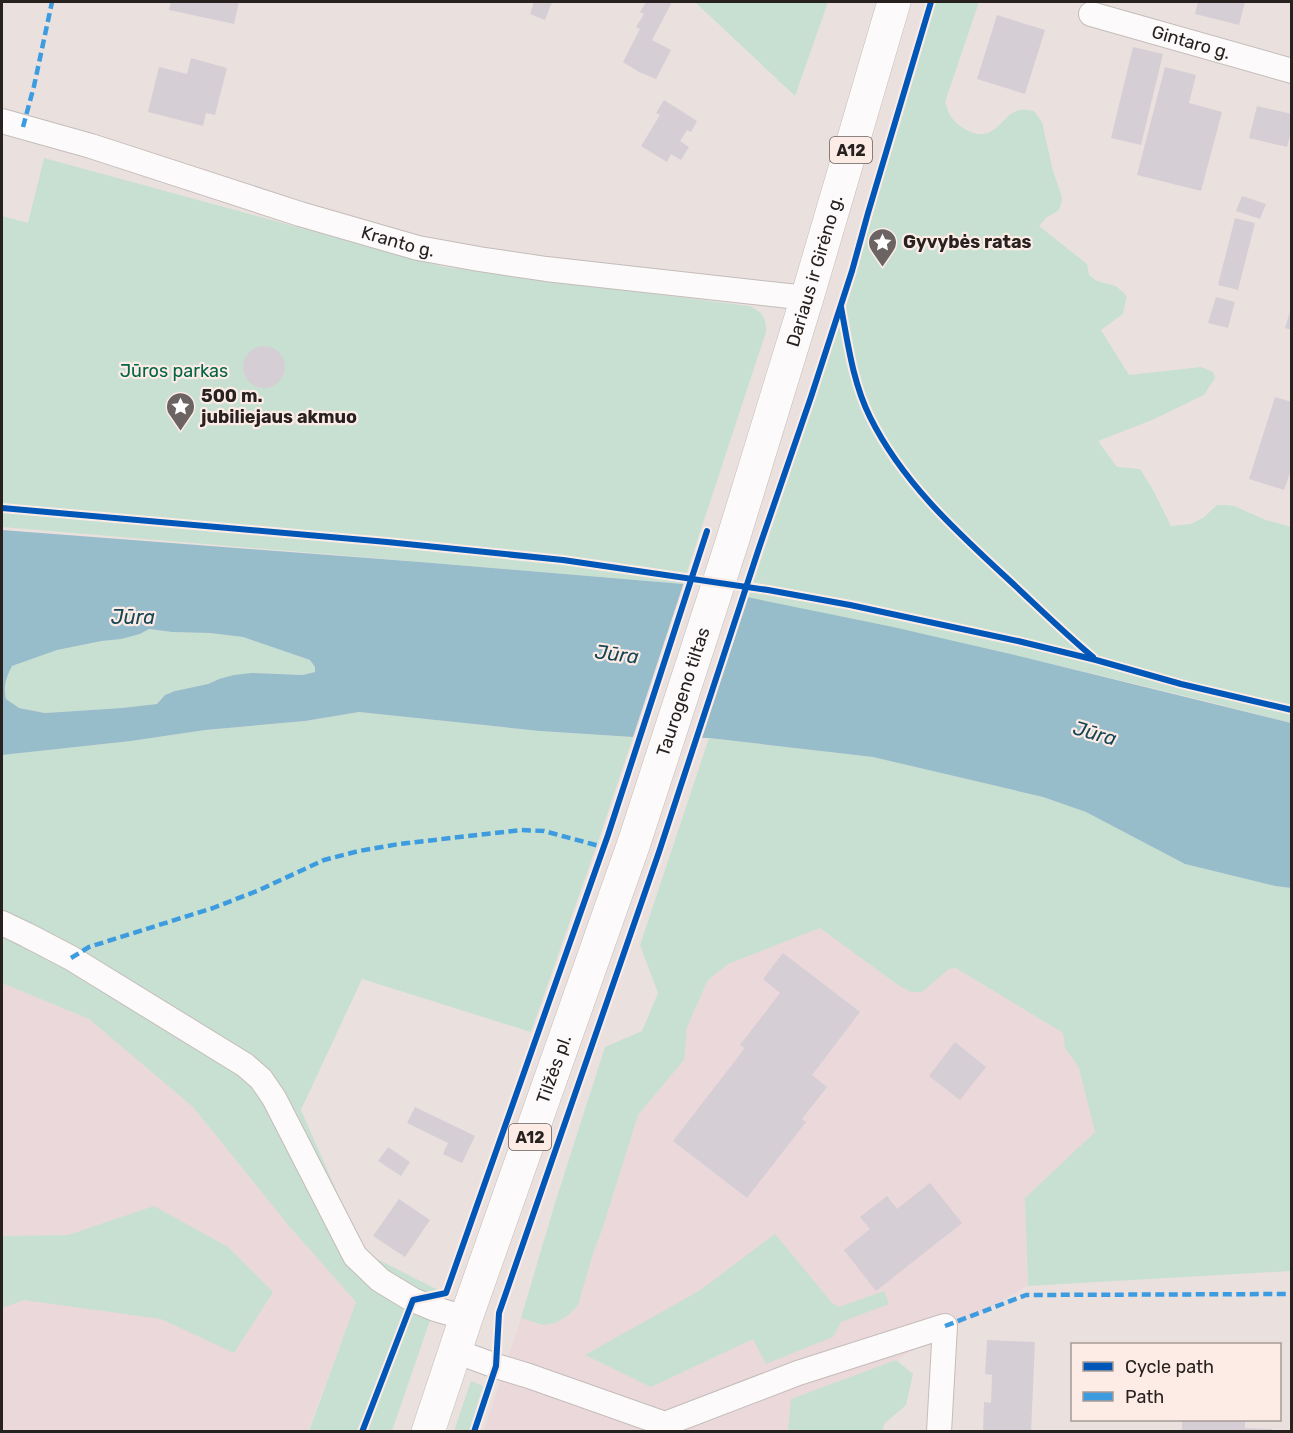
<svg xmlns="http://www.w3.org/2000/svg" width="1293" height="1433" viewBox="0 0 1293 1433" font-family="Rubik,sans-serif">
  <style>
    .industrial { fill: #ebd8db }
    .green { fill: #c7e0d1 }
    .water { fill: #97bcca; fill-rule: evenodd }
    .pier { fill: #eae1de }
    .building { fill: #d5ced5 }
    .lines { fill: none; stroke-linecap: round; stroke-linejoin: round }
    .street-casing { stroke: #c4bcba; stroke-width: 26 }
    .highway-casing { stroke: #c4bcba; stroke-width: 34 }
    .street { stroke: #fcfafa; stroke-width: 24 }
    .highway { stroke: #fcfafa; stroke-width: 33 }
    .quiet { stroke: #3d9be0; stroke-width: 4.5; stroke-dasharray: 9 4.5; stroke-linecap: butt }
    .cycleway-casing { stroke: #fdece5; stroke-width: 10 }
    .cycleway { stroke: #0057b8; stroke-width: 6 }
    .labels { text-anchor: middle; stroke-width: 4.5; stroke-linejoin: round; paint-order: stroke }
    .shield { fill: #fdece5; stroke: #675e5a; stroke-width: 1.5 }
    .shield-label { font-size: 16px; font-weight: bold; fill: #27211f }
    .street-label { font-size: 18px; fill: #27211f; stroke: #fdece5 }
    .poi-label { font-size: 18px; font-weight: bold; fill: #27211f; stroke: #fdece5; text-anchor: start }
    .park-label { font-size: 18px; fill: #006547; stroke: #fdece5 }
    .water-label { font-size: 20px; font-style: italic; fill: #154656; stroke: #fdece5 }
  </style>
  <rect width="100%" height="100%" fill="#eae1de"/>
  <g class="industrial">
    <polygon points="820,928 898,985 922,992 949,969 956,968 1063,1033 1065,1048 1079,1068 1096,1132 1025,1198 1028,1286 896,1360 791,1399 788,1431 483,1432 521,1318 543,1325 555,1323 569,1315 578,1305 593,1254 603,1227 638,1115 684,1060 687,1027 708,980 728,964"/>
    <polygon points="2,983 89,1019 193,1107 289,1226 356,1302 308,1431 2,1431"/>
  </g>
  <g class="green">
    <polygon points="694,2 828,2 795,96 695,2"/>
    <path d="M935 2H979L945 102C947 107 948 112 950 115 957 127 977 139 990 132 1008 122 1008 105 1034 111L1042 122 1053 171 1061 194 1062 200 1059 210 1046 218 1039 226 1087 264 1089 275 1097 281 1116 286 1127 296 1123 314 1101 330 1129 375 1201 367 1213 372 1215 378 1204 395 1152 420 1098 441 1117 467 1140 469 1152 488 1171 526 1191 524 1203 518 1217 505H1227L1234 506 1266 520 1291 527V723C1112 676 930 635 748 598L851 291 909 88Z"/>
    <path d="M44 158 444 267 749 306C763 312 766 317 766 332L683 584 2 527V216L28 223Z"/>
    <path d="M149 629 172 632 210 633 243 637 310 660 315 667 316 672 303 675 252 673 219 679 208 684 175 691 165 695 157 704 122 708 45 713 19 708 6 699C3 686 6 678 12 666L57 650 140 634Z"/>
    <polygon points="359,712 540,731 633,737 601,833 531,1032 362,979 301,1110 359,1242 375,1258 440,1291 392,1431 309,1431 356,1302 289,1226 193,1107 89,1019 2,983 2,755 131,741 205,730 305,721"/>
    <polygon points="709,738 873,757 1043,797 1086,812 1185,864 1275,886 1291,888 1291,1271 1028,1286 1025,1198 1095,1132 1079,1068 1065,1048 1063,1033 956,968 949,969 922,992 911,992 898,985 820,928 728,964 708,980 687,1027 684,1060 638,1115 603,1227 593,1254 578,1305 569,1315 555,1323 543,1325 521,1318 555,1203 605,1047 642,1031 658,993 640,945"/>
    <polygon points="154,1206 228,1247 273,1292 234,1353 161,1319 24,1300 2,1308 2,1236 68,1235"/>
    <polygon points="775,1234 832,1303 839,1307 884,1291 889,1304 841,1322 833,1337 766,1364 753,1339 651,1387 585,1355 699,1291"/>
    <polygon points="896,1360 913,1374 906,1405 884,1424 883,1431 788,1431 791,1399"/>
    <polygon points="471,1381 483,1386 469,1431 454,1431"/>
  </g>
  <path class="water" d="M2 530 420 562 683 584 893 627 1023 657 1291 723V888L1275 886 1185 864 1086 812 1043 797 873 757 709 738 633 737 540 731 359 712 305 721 205 730 131 741 2 755ZM149 629 172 632 210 633 243 637 310 660 315 667V672L303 675 252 673 234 675 219 679 208 684 175 691 165 695 157 704 122 708 45 713 19 708 6 699C3 686 6 678 12 666L57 650 102 641 121 639 140 634Z"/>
  <polygon class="pier" points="684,582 749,595 701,741 632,740"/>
  <g class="building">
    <polygon points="171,2 239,2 234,24 169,10"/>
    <polygon points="534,2 552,2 545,20 530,14"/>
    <polygon points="646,2 672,2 652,40 671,50 656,79 639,72 623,62 640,29 636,27 644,14 640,12"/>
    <polygon points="1198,2 1245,2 1239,25 1195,14"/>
    <polygon points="997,15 1045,30 1025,94 977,79"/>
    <polygon points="1133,47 1163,54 1141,145 1111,138"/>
    <polygon points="191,58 227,68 215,115 206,113 203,126 148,112 159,67 187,74"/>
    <polygon points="1165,67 1196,75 1189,103 1222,112 1201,191 1137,175"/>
    <polygon points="664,100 697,121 691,132 687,130 680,141 689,147 681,160 671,154 667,162 641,146 660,115 656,113"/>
    <polygon points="1257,106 1292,114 1292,127 1287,147 1249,138"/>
    <polygon points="1242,196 1266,204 1260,219 1236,211"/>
    <polygon points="1235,218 1255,223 1238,290 1218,285"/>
    <polygon points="1216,297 1235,302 1228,328 1208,323"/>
    <polygon points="1291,308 1292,308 1292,330 1285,328"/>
    <circle cx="264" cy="367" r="21"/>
    <polygon points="1275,397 1292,402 1292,467 1284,490 1249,479"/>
    <polygon points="783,953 860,1012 812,1075 827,1087 802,1119 806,1122 747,1198 673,1141 745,1048 740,1045 780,993 763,979"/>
    <polygon points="955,1042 986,1067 960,1100 929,1076"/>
    <polygon points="415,1107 475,1136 462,1163 443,1154 448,1143 407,1123"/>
    <polygon points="388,1147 410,1162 401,1176 378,1161"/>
    <polygon points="930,1183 962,1223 876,1291 844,1250 870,1229 860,1217 887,1196 897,1209"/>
    <polygon points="399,1199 430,1220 405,1257 373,1236"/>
    <polygon points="987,1340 1035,1342 1031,1432 983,1432 984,1402 991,1403 992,1375 985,1374"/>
    <polygon points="1182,1420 1245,1420 1245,1428 1272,1429 1272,1432 1182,1430"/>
  </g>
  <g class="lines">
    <defs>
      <g id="street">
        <path id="s1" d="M1091 14 1292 71"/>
        <path id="s2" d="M2 121 91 146 300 214 418 248 479 259 546 269 807 298"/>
        <polyline points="2,923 27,935 71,958 245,1065 261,1079 274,1098 355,1256 380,1280 413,1300 435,1309 466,1318"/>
        <polyline points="455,1351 496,1366 529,1376 665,1424 798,1373 945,1326 939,1432"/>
      </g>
      <g id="highway">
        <path id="s3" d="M428 1432 466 1318 634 843 733 539 807 298 894 2"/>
      </g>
    </defs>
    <use href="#street" class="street-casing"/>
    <use href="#highway" class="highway-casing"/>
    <use href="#street" class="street"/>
    <use href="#highway" class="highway"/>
    <g class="quiet">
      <polyline points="23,127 34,86 52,2"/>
      <polyline points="71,958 89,947 213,908 257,891 324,860 359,851 399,844 521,830 544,831 603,847"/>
      <polyline points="945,1326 1026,1295 1292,1294"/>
    </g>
    <defs>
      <g id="cycleway">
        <path d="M841 307C848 344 853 383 870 417 902 482 957 532 1009 580 1037 606 1064 633 1093 657"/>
        <polyline points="2,508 387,542 563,560 768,590 850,605 1018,641 1096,660 1181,684 1292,710"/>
        <polyline points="362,1432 413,1300 446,1293 608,835 707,531"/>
        <polyline points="474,1432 496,1366 499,1313 659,852 759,548 811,397 852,271 868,213 931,2"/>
      </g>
    </defs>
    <use href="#cycleway" class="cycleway-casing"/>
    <use href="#cycleway" class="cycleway"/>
  </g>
  <defs>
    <symbol id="sight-pin" viewBox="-11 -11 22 30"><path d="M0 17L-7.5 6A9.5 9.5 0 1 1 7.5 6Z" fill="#6b6462" stroke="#fdece5"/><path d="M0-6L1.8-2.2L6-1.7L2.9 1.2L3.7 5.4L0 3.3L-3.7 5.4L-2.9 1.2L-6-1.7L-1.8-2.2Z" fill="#fff"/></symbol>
  </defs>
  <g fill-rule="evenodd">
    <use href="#sight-pin" x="866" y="226" width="33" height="45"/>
    <use href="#sight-pin" x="164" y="390" width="33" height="45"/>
  </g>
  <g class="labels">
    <g class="shield">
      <rect x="830" y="137" width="42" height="26" rx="4.5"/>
      <rect x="509" y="1124" width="42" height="26" rx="4.5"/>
    </g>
    <g class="shield-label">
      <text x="851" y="156">A12</text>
      <text x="530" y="1143">A12</text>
    </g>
    <g class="street-label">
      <text dy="6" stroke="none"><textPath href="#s1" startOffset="104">Gintaro g.</textPath></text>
      <text dy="6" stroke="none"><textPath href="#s2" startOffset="414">Kranto g.</textPath></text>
      <text dy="6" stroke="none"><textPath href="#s3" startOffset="1224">Dariaus ir Girėno g.</textPath></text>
      <text dy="6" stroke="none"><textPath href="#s3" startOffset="783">Taurogeno tiltas</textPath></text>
      <text dy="6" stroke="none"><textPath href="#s3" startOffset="384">Tilžės pl.</textPath></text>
    </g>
    <g class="poi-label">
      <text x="903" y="248">Gyvybės ratas</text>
      <text x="201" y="402">500 m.<tspan x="201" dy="21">jubiliejaus akmuo</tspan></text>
    </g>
    <g class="park-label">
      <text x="174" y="377">Jūros parkas</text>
    </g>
    <g class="water-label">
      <text x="133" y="624">Jūra</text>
      <text transform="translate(617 654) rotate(7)" y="7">Jūra</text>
      <text transform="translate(1095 733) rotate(16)" y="7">Jūra</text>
    </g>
  </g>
  <rect width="1293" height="1433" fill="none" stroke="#27211f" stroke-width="6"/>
  <rect x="1071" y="1343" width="210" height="78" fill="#fdece5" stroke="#a79b96" stroke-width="1.5"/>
  <rect x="1083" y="1362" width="30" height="9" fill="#0057b8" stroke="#a79b96" stroke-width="1.5"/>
  <text x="1125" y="1373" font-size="18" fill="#27211f">Cycle path</text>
  <rect x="1083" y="1392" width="30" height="9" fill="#3d9be0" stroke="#a79b96" stroke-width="1.5"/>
  <text x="1125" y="1403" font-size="18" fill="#27211f">Path</text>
</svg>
